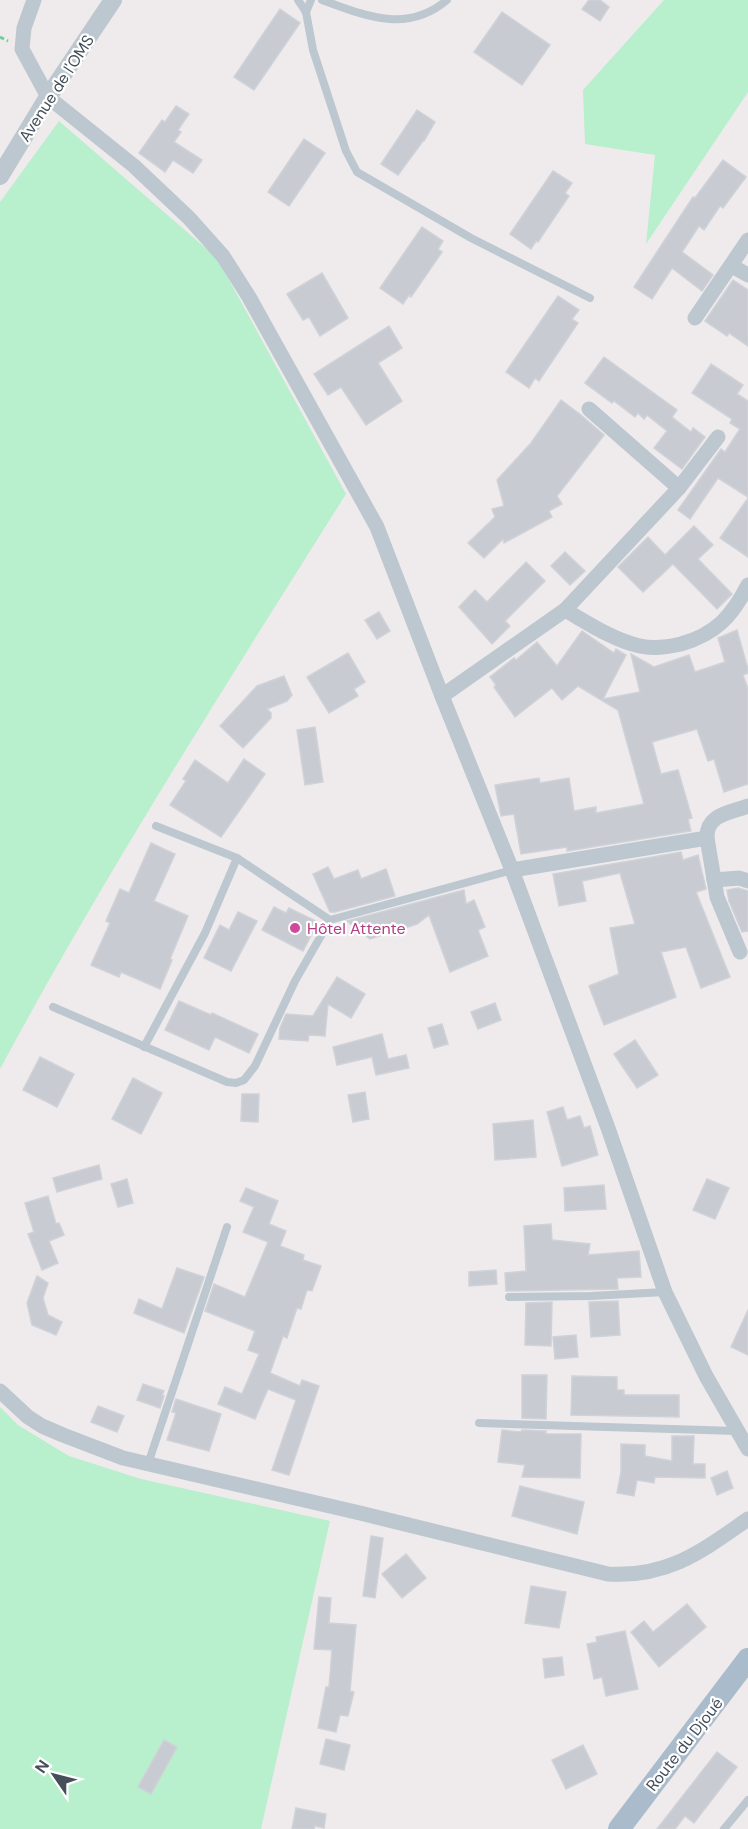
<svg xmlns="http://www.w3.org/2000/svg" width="748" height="1829" viewBox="0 0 748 1829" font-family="'DM Sans',sans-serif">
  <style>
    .green { fill: #b8efcc }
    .building { fill: #c8cbd1; stroke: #cfd2d8; stroke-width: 1.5 }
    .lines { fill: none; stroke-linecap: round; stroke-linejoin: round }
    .path { stroke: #6fcd9e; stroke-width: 3; stroke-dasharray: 4.5 3; stroke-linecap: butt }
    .service { stroke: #bcc7cf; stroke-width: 8 }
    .minor { stroke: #bcc7cf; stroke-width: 15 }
    .tertiary { stroke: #bcc7cf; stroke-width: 18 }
    .primary { stroke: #aabccc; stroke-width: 22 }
    .hotel-dot { fill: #d1479c; stroke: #fff; stroke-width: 2 }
    .labels { text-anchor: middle; stroke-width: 4.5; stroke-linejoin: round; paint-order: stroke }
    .street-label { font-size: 16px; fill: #444f59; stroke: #fff }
    .hotel-label { font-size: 16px; fill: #b23c85; stroke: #fff; text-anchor: start }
  </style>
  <rect width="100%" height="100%" fill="#efebec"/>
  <g class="green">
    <polygon points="664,0 748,0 748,92 646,244 655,155 585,144 583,90"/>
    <path d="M59 121 217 258 346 494C227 683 106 872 0 1069V202Z"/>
    <polygon points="0,1407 18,1425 69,1456 141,1479 330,1521 261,1829 0,1829"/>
  </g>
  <g class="building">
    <polygon points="589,0 600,0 609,7 600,21 582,9"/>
    <polygon points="280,9 300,23 254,90 234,77"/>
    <polygon points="502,12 550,45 522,85 474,52"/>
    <polygon points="176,106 189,114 178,130 181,132 174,142 202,160 193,173 173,160 165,172 139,153 162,120 165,122"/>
    <polygon points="417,110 435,122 424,141 423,141 398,175 381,164"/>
    <polygon points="304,139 325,153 289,206 268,192"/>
    <polygon points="723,160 746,177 723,208 720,206 704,230 699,226 682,252 713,275 702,291 672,268 652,299 634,287 693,197 695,198"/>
    <polygon points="553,171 572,183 565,193 569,196 538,242 536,241 531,249 510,234"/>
    <polygon points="422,227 443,241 438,249 442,252 411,297 409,295 403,304 380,288"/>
    <polygon points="322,273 348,318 320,336 309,317 303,320 287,294"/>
    <polygon points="733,280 748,290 748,346 729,333 727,336 705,321"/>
    <polygon points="558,296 579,310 572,319 578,323 539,381 535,378 529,388 506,372"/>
    <polygon points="389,326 402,348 378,363 402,401 366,425 341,387 328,395 314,374"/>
    <polygon points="604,357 677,410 672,417 691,432 693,428 705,437 682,469 654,448 667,431 647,415 644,419 638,413 635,417 614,401 612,403 585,383"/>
    <polygon points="711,364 743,385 737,394 748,401 748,497 718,478 690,519 678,510 721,449 725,452 740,429 730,423 732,419 692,393"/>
    <polygon points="561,400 581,415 604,435 557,496 562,504 549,511 552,517 504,543 503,539 484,558 468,543 495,517 492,509 504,506 497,480 531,443"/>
    <polygon points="748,498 748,557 720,538"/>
    <polygon points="694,526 713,545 698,559 732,594 717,609 673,564 643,592 618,567 648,537 665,555"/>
    <polygon points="565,552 585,571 570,585 551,566"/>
    <polygon points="526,562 545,581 505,621 510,626 492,644 459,607 475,590 487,602"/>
    <polygon points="379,612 390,631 377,639 365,620"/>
    <polygon points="737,630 748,669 748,673 743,675 748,689 748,784 724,792 714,759 708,761 697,729 652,742 661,774 678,770 692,818 688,819 691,831 567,851 567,847 521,854 514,814 501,816 495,785 539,778 540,783 569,778 574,811 596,807 596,813 644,804 618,710 578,686 562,700 552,688 515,717 494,687 496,685 490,677 514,658 516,660 537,642 557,666 582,631 614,653 616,649 626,655 603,699 640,692 631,654 654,667 689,655 695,672 725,662 718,638"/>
    <polygon points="348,653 365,682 354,689 358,696 329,713 307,677"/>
    <polygon points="284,676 292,695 287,701 267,709 271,713 271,718 243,748 220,726 257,686"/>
    <polygon points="315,727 323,782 305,785 297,730"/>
    <polygon points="244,759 265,774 221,837 170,805 186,781 183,779 195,760 228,783"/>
    <polygon points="151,843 175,854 154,901 188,916 170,959 172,960 160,989 121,972 119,977 91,965 110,923 106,921 120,889 129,893"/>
    <polygon points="681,852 683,860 698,855 706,889 696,892 730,977 701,988 686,947 661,952 676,997 604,1025 589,986 619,974 610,928 635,924 620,873 582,881 586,901 559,906 553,874"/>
    <polygon points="328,867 334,879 358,870 361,879 386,869 395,896 335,912 330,912 313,874"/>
    <polygon points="738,888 748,891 748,931 742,932 729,901 727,890"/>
    <polygon points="464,890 466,904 474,900 485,927 478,930 488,956 450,972 429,915 417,924 370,939 347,921"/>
    <polygon points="274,907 286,913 289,908 318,922 303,951 262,930"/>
    <polygon points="238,912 257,921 231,971 204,958 220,925 229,930"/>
    <polygon points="337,977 365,994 351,1018 328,1004 325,1036 309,1035 308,1041 279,1039 280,1028 286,1014 313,1016"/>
    <polygon points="179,1001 211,1015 212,1013 258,1034 249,1053 215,1037 209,1050 165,1030"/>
    <polygon points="495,1003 501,1020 478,1029 471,1012"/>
    <polygon points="442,1024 448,1044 434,1048 428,1028"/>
    <polygon points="382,1034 388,1059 406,1055 409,1068 376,1075 372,1057 337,1065 333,1047"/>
    <polygon points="635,1040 658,1075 637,1088 614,1054"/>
    <polygon points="40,1057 74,1074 57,1107 23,1090"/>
    <polygon points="133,1078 162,1093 141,1134 112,1119"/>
    <polygon points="365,1092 369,1119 353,1122 348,1095"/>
    <polygon points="242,1094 259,1094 258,1122 241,1121"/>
    <polygon points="563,1107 567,1120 580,1116 584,1128 590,1126 598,1155 562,1166 547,1112"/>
    <polygon points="533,1120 536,1157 495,1160 493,1124"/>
    <polygon points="99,1165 102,1179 57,1192 53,1178"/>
    <polygon points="127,1179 133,1203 118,1207 111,1184"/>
    <polygon points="707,1179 729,1188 715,1219 693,1210"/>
    <polygon points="604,1185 606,1209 565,1211 564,1188"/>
    <polygon points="246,1188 278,1201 269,1224 286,1231 280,1246 304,1255 303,1260 321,1266 312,1291 307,1290 301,1309 297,1308 287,1338 283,1336 270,1373 300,1386 302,1380 319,1386 289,1475 272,1470 296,1400 268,1389 255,1419 218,1404 225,1387 242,1394 259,1354 248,1350 255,1331 205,1311 214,1284 245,1297 268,1242 243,1232 254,1207 240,1201"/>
    <polygon points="48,1196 56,1224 59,1223 64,1235 49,1241 58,1263 42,1270 28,1234 34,1232 25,1203"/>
    <polygon points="551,1224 552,1240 590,1244 588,1255 639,1251 641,1277 617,1278 618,1289 506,1291 505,1273 526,1271 524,1226"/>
    <polygon points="177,1268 204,1277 184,1333 134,1313 139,1299 162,1309"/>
    <polygon points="496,1270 497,1284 469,1286 469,1272"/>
    <polygon points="37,1276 48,1283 43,1298 48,1315 62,1322 56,1335 32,1325 27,1303"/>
    <polygon points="618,1301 620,1335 591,1337 589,1302"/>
    <polygon points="552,1302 551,1346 525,1345 526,1303"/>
    <polygon points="748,1310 748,1355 731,1347"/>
    <polygon points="576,1335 578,1357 555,1359 553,1337"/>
    <polygon points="522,1375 547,1375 546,1419 522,1418"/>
    <polygon points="572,1376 617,1377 617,1390 624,1390 624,1395 679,1395 679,1417 571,1415"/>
    <polygon points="143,1384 164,1391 162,1395 164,1396 160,1408 137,1400"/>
    <polygon points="176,1399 221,1414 209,1451 167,1440 176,1413 172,1412"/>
    <polygon points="98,1406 124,1416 117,1432 91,1422"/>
    <polygon points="502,1430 521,1432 522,1430 546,1431 546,1434 581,1434 580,1478 522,1477 525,1465 498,1462"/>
    <polygon points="672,1436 694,1436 693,1464 705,1464 705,1478 655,1477 654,1483 637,1480 634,1496 617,1493 621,1472 621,1444 645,1445 645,1456 672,1461"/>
    <polygon points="727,1471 733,1488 717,1495 711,1478"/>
    <polygon points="520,1486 584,1502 577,1534 512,1516"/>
    <polygon points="371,1536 383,1538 375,1598 363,1596"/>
    <polygon points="406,1554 426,1578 402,1598 382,1574"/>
    <polygon points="531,1586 566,1592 559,1628 525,1623"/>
    <polygon points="319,1597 331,1598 329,1623 356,1625 350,1691 354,1692 348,1716 340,1715 336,1732 318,1728 326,1687 329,1687 332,1650 314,1649"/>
    <polygon points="687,1604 706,1627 659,1667 631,1632 644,1621 653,1632"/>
    <polygon points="625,1631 638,1689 606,1696 602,1677 594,1679 587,1644 597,1642 596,1637"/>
    <polygon points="562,1657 564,1675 545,1678 543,1659"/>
    <polygon points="326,1739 350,1745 344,1770 320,1764"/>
    <polygon points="164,1740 177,1747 151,1794 138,1787"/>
    <polygon points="583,1745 597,1774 566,1789 552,1760"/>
    <polygon points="717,1752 737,1767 694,1823 685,1816 675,1829 657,1829"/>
    <polygon points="296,1808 326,1814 324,1828 315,1826 314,1829 292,1829"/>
  </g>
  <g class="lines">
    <polyline class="path" points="0,37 8,41"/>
    <g class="service">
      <polyline points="298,0 306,12 313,50 346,151 357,172 471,238 590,298"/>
      <path d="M322 0C366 16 407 34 447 0"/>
      <polyline points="306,12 311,0"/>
      <polyline points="156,826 237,858 330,920 512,870"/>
      <polyline points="53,1007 227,1082 236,1083 244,1080 255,1066 295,981 330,920"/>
      <polyline points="144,1047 205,933 237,858"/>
      <polyline points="509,1297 591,1296 665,1292"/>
      <polyline points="479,1423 737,1431"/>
      <polyline points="148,1464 227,1227"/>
      <polyline points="724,1829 748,1800"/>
    </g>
    <g class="minor">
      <polyline points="34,0 24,28 22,49 48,97 134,166 189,218 223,256 249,297 377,527 442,696 512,870 608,1128 665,1292 706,1376 748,1449"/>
      <polyline points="732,266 748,275"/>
      <polyline points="695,318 748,240"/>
      <polyline points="589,409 679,488"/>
      <path d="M565 610C588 623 613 640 640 646 653 649 668 647 681 644 716 634 732 616 748 585"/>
      <polyline points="442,696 565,610 679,488 718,437"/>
      <polyline points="707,838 717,897 740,952"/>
      <path d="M512 870 707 838C706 814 730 813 748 806"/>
      <polyline points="714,880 739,878 748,881"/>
      <path d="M0 1391 28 1417 42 1426 63 1435 123 1458 360 1513 608 1574C668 1578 702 1551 748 1519"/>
    </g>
    <polyline class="tertiary" points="0,176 48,97 113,0"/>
    <polyline class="primary" points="619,1829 748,1659"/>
  </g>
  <circle class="hotel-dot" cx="295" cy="928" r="6"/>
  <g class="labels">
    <g class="street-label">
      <text transform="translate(56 88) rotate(-57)" y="6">Avenue de l'OMS</text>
      <text transform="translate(684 1744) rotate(-52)" y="6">Route du Djoué</text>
    </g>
    <g class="hotel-label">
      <text x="307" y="934">Hôtel Attente</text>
    </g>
  </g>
  <g transform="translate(54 1775) rotate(305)" stroke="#ffffff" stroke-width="4.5" paint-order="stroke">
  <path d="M0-4.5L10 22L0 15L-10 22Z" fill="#444f59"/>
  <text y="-9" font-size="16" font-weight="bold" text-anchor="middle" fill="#444f59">N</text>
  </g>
</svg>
